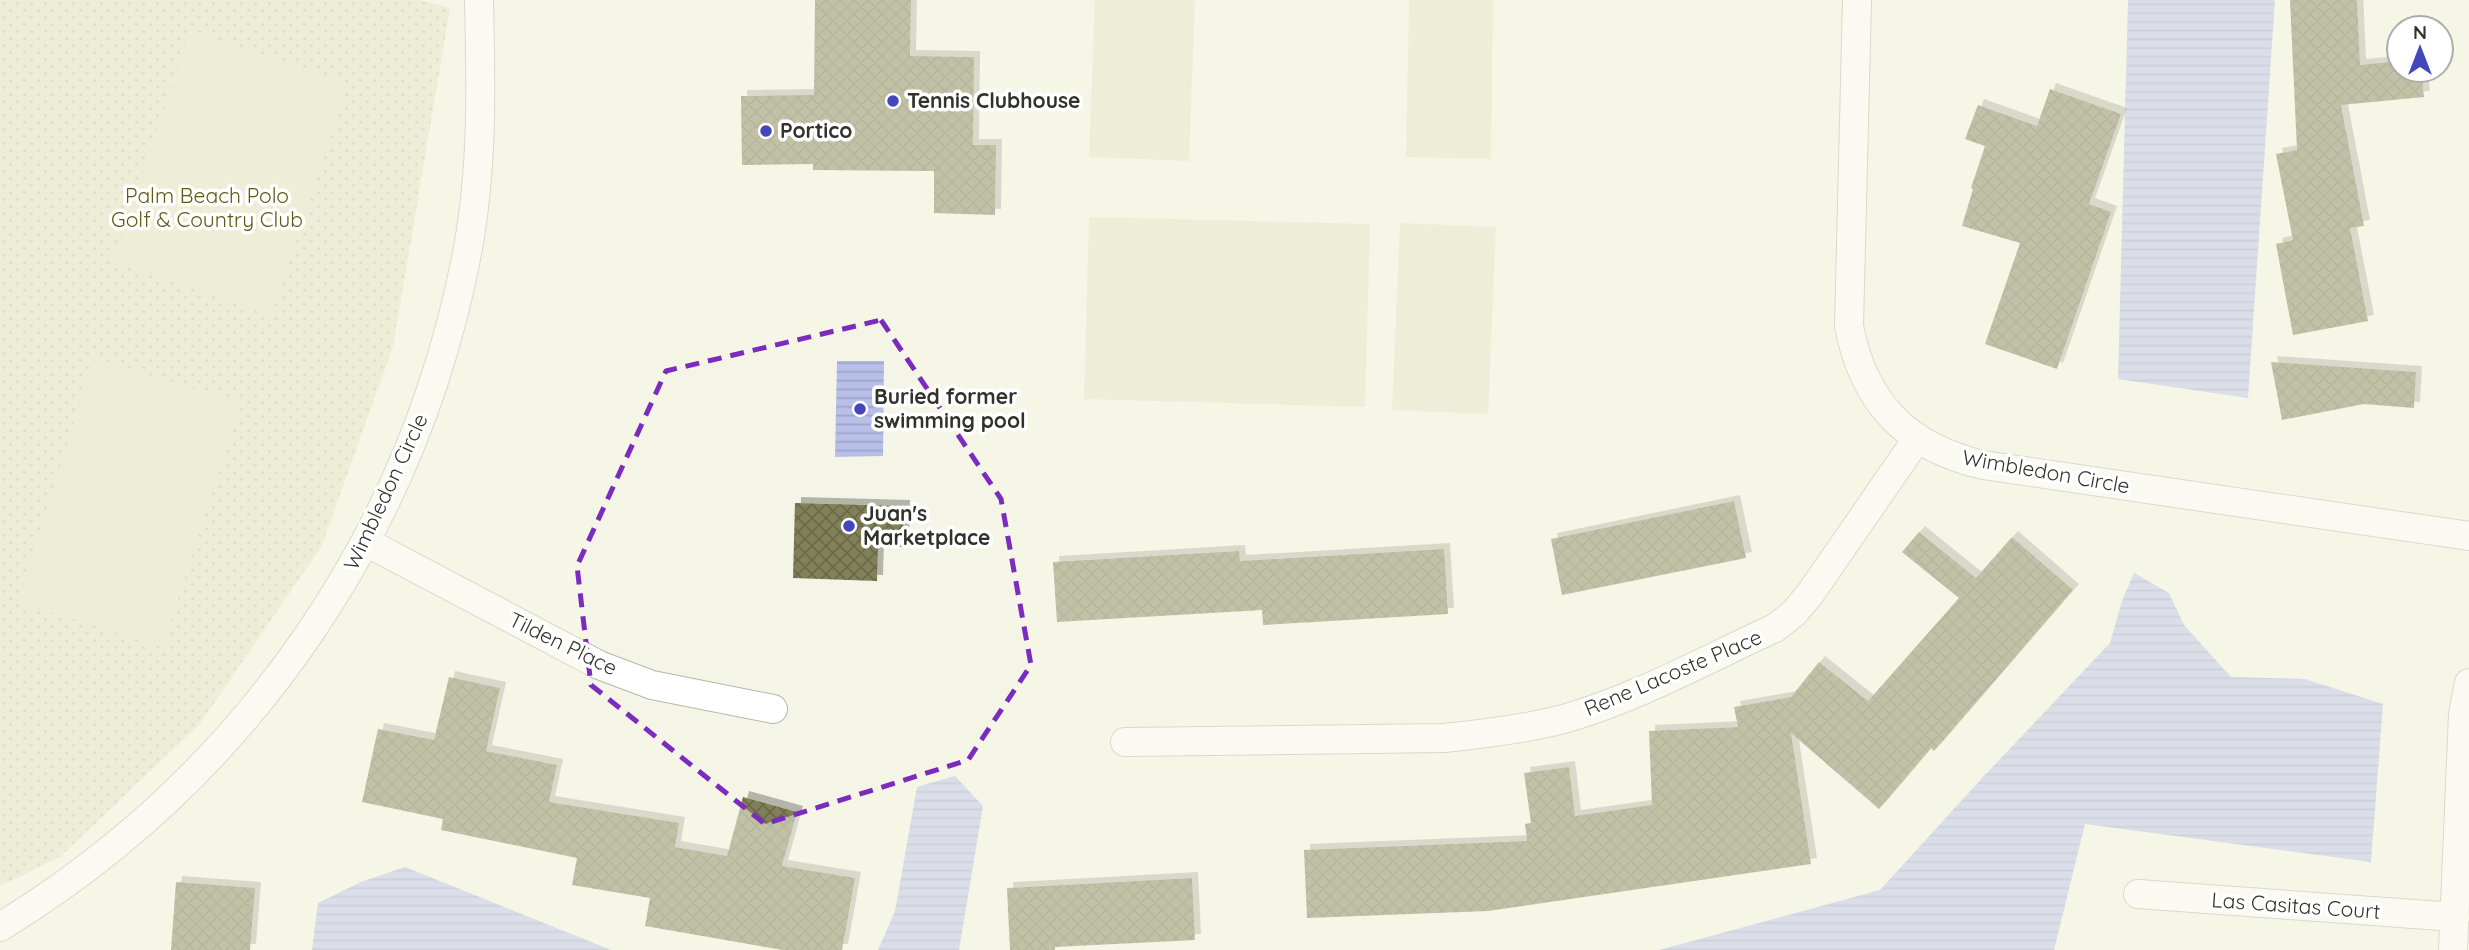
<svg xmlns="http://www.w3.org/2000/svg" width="2469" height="950" viewBox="0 0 2469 950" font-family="Quicksand,sans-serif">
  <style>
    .park { fill: url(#park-dots) }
    .pitch { fill: #e4e3c5 }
    .water { fill: url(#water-rules) }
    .building { fill: url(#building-cross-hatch); filter: url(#shadow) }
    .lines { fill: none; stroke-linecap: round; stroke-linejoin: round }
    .street-casing { stroke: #b7b7aa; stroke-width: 30 }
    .street { stroke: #fff; stroke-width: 28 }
    .marked { fill: none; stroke: #7b2cbf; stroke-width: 5; stroke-dasharray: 14 9; stroke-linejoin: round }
    .poi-dot { fill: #4347bc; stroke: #fff; stroke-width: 2.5 }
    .labels { text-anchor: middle; stroke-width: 7; stroke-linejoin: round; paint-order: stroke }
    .poi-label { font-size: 21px; font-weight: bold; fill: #32322d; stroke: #fff; text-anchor: start }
    .park-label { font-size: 21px; fill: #5e5914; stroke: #fff }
    .street-label { font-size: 21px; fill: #32322d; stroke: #fff }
  </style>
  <defs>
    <pattern id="park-dots" width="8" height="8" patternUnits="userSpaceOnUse" patternTransform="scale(1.75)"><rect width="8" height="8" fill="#e4e3c5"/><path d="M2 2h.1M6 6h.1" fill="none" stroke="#c4c3aa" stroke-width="1.8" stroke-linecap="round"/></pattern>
    <pattern id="water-rules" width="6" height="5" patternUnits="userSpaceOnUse" patternTransform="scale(1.75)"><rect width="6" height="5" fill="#b8c0e9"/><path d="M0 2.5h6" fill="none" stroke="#9fa5c8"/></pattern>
    <pattern id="building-cross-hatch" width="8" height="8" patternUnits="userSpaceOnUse" patternTransform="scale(1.75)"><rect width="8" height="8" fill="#828058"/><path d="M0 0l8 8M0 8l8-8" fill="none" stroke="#6b6949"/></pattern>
    <filter id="shadow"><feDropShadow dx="6" dy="-6" stdDeviation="0" flood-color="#0004"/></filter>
  </defs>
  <rect width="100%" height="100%" fill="#f5f5e7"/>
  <polygon class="park" points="0,0 420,0 450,8 393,347 321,547 199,725 60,857 0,886"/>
  <g class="pitch">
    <polygon points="1095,0 1195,0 1189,161 1089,157"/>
    <polygon points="1409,0 1493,0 1491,159 1406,157"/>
    <polygon points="190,32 348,84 272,314 113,262"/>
    <polygon points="1089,217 1370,224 1365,407 1084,399"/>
    <polygon points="1400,223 1496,227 1488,414 1392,410"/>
    <polygon points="94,358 240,403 163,647 18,602"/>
  </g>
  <g class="water">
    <polygon points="2128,0 2275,0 2248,398 2118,379"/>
    <polygon points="837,361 884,361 883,456 835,457"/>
    <polygon points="2134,573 2169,593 2184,625 2231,677 2305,679 2383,704 2371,862 2085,824 2054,950 1659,950 1880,890 1983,777 2110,643 2122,601"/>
    <polygon points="955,776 983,806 959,950 878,950 895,911 917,787"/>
    <polygon points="405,867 611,950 312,950 318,903 361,882"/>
  </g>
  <g class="building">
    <polygon points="815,0 911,0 910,56 974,57 973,145 996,145 995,215 934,213 934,171 813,170 813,164 742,165 741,96 814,95"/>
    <polygon points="2290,0 2357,0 2360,65 2399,61 2399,70 2421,70 2424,97 2341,105 2364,226 2350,228 2368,321 2293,335 2276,244 2293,240 2276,154 2297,150"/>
    <polygon points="2050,89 2121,114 2089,204 2111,212 2057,369 1985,344 2020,243 1962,226 1973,189 1971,188 1985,146 1965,139 1978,105 2037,126"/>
    <polygon points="2271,362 2416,372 2414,408 2364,404 2282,420"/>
    <polygon points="1734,501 1746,558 1562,595 1551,539"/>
    <polygon points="795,503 904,506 903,547 878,546 877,581 793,578"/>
    <polygon points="1919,532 1976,578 2012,537 2073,590 1934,751 1931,748 1879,809 1791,733 1811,864 1488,911 1307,918 1304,850 1527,841 1525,824 1531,823 1524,773 1569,767 1575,816 1652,805 1649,731 1738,727 1734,707 1791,697 1819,662 1868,701 1959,598 1902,552"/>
    <polygon points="1444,549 1448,614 1263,625 1262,610 1057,622 1053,562 1239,551 1240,561"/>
    <polygon points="449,677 500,688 486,751 557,765 549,802 679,823 675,847 727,856 743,797 797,812 782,866 855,878 842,950 783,950 645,926 650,898 572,885 577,858 441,830 443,819 362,802 378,729 434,740"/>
    <polygon points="1192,878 1195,940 1055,947 1055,950 1010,950 1007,888"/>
    <polygon points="176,882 255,888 250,950 171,950"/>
  </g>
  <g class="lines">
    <defs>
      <g id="street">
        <path d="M1857 0 1849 326C1864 404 1907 447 1983 465L2469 536"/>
        <polyline points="366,542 599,665 652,685 773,709"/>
        <path d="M1125 742 1444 738C1485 734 1527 729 1567 718 1639 697 1707 659 1775 628L1794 613 1810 594 1917 439"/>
        <polyline points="2138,894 2455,917"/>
        <path d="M0 927C247 776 415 532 468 248 483 165 481 83 479 0"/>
        <polyline points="2453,950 2463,714 2469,683"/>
      </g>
    </defs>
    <use href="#street" class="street-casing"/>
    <use href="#street" class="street"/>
  </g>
  <path d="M0 0H2469V950H0ZM881 320 1001 499 1031 665 968 760 765 824 591 685 577 566 666 371Z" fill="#f5f5e7" fill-opacity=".55" fill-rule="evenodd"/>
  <path class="marked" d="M881 320 1001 499 1031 665 968 760 765 824 591 685 577 566 666 371Z"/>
  <g class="poi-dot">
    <circle cx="893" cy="101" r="7"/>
    <circle cx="766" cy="131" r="7"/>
    <circle cx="860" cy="409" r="7"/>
    <circle cx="849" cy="526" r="7"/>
  </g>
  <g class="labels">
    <g class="poi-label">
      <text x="907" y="108">Tennis Clubhouse</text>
      <text x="780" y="138">Portico</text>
      <text x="874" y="404">Buried former<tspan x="874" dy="24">swimming pool</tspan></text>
      <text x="863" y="521">Juan's<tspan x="863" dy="24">Marketplace</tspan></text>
    </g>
    <g class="park-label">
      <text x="207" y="203">Palm Beach Polo<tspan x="207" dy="24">Golf &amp; Country Club</tspan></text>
    </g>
    <g class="street-label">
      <text transform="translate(2046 472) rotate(10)" y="7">Wimbledon Circle</text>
      <text transform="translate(386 492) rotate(-65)" y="7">Wimbledon Circle</text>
      <text transform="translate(563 644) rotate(26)" y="7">Tilden Place</text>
      <text transform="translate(1673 673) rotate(-23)" y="7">Rene Lacoste Place</text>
      <text transform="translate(2296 906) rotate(4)" y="7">Las Casitas Court</text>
    </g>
  </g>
  <g transform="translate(2420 49)"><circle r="33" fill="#ffffff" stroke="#adadab" stroke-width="2"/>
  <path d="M0-5L12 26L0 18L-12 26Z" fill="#4347bc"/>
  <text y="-10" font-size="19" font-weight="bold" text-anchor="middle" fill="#32322d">N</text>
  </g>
</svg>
